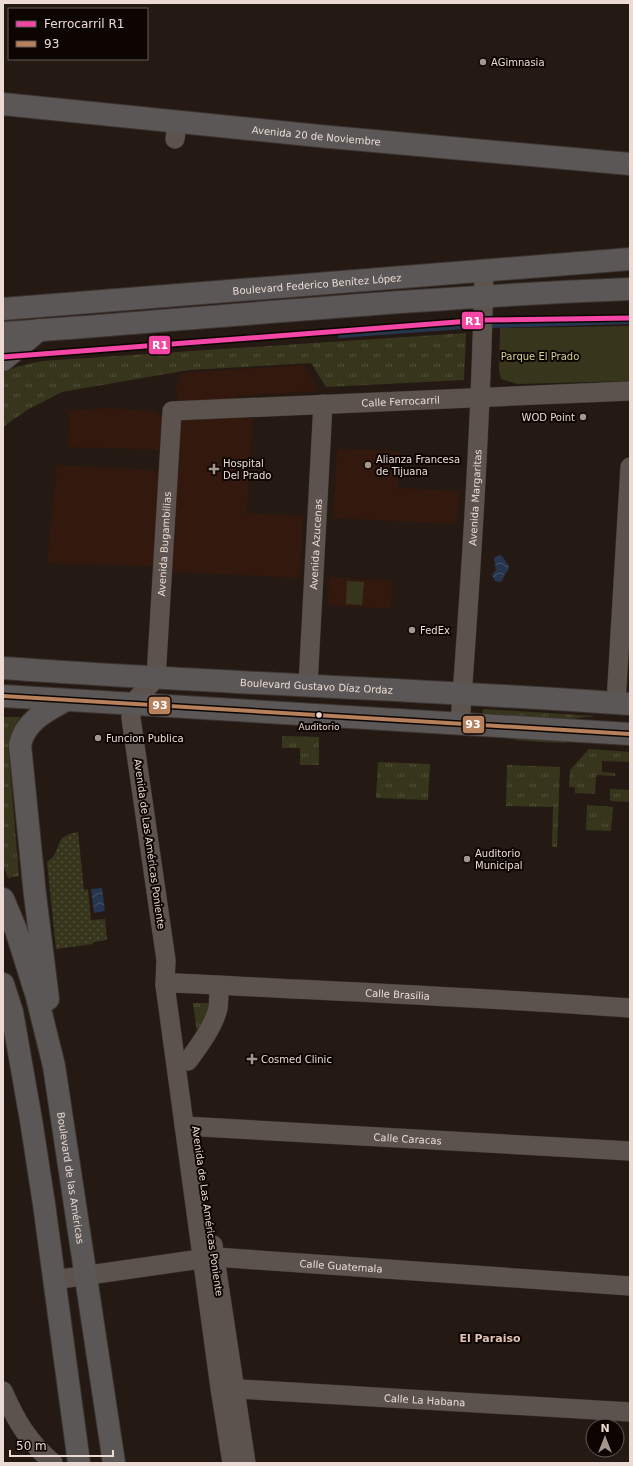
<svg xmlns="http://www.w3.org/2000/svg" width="633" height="1466" viewBox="0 0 633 1466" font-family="'DejaVu Sans',sans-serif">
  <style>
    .built { fill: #33190d }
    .grass { fill: url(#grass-tufts) }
    .park { fill: #37361d }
    .garden { fill: url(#garden-dots) }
    .water { fill: url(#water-waves) }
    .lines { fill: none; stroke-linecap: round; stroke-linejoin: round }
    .stream { stroke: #27364f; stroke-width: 4 }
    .minor-casing { stroke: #3d3430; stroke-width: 20 }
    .major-casing { stroke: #3d3430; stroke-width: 24 }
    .minor { stroke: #5c534e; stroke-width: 19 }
    .major { stroke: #5a5756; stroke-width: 22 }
    .bus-1-casing { stroke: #0d0502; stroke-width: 7 }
    .bus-1 { stroke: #b6815c; stroke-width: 4 }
    .rail-1-casing { stroke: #0d0502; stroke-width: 8 }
    .rail-1 { stroke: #f346a5; stroke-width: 5 }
    .poi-dot { fill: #a59790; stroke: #0d0502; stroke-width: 1.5 }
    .bus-dot { fill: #ebdbd4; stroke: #0d0502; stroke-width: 1.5 }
    .labels { text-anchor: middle; stroke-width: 4; stroke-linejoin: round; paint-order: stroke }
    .bus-label { font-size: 9px; fill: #ebdbd4; stroke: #0d0502 }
    .poi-label { font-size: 10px; fill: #ebdbd4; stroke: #0d0502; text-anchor: start }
    .street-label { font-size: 10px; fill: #ebdbd4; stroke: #0d0502 }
    .park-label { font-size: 10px; fill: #d0d291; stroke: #0d0502 }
    .neighbourhood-label { font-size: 11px; font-weight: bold; fill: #e1c3b5; stroke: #0d0502 }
    .line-badge { stroke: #0d0502; stroke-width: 1.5 }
    .badge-label { font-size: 11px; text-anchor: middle; font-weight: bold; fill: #fff }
  </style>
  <defs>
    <pattern id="grass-tufts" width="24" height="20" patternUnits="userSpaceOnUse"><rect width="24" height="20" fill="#37361d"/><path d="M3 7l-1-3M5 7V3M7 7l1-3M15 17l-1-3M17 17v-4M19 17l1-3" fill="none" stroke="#54523d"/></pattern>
    <pattern id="garden-dots" width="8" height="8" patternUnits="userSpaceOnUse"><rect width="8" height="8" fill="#37361d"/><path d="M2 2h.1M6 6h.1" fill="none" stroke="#54523d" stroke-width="1.8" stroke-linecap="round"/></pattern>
    <pattern id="water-waves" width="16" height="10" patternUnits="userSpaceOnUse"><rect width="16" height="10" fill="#27364f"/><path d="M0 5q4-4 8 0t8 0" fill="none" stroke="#465267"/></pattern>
  </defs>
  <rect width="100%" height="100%" fill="#241913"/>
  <g class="built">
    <polygon points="304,365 318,391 236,396 240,418 253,418 247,513 303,516 300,578 179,572 148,566 47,563 57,465 179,472 180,450 68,447 69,411 108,408 158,412 158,416 180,416 176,388 181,373"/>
    <polygon points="337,449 400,451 398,488 459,491 457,524 333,518"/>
    <polygon points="329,577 392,581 391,609 328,605"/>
  </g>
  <g class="grass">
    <polygon points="466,333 464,380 326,387 311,363 189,370 62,392 27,410 3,427 3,373 16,367 42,361"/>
    <polygon points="483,709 595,716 562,720 482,716"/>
    <polygon points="3,717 20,717 8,744 19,876 8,878 3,865"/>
    <polygon points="282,736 319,737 319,765 300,765 300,748 282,748"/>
    <polygon points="511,737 570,740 565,743 540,742 516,740"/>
    <polygon points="589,749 630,752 630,762 602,761 602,772 615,773 615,776 596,775 595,794 575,793 575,787 569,787 570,770"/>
    <polygon points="378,762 430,764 428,800 376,798"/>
    <polygon points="507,765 560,767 557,847 552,847 553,807 506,806"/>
    <polygon points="630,780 630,802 610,801 610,789 630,790"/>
    <polygon points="587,805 613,807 611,831 586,830"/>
    <polygon points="193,1003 213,1003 198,1040"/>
  </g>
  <g class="park">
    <polygon points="630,326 630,381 517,384 501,379 499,371 500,328"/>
    <polygon points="347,581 364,582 362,605 346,604"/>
  </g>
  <path class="garden" d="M78 832 84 890 88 889 91 920 105 919 107 940 93 942V944L56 949 47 862C64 851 51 836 78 832Z"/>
  <g class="water">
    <polygon points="499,555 502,556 509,566 508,571 505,574 502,581 499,582 495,581 492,575 496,570 494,558"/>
    <polygon points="102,888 105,911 94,913 91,889"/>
  </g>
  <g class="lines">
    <g class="stream">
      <polyline points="488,326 630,322"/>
      <polyline points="340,336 477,326"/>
    </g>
    <defs>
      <g id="minor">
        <polyline points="175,139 177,122"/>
        <path id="s1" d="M308 685 323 404"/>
        <polyline points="616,703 630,467"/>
        <path id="s2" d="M460 724C471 573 481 422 484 271"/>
        <path id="s3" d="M165 985 177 983C328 991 479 997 630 1008"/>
        <path d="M188 1061C199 1046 214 1026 218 1008 219 1001 219 993 219 985"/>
        <path id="s4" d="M184 1126 630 1151"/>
        <polyline points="213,1245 246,1463"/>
        <path id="s5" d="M54 1280 215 1257 630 1286"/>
        <path id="s6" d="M222 1388 630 1412"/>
        <path d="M3 1391C16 1421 28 1441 53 1463"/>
        <path id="s7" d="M232 1463 220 1388 165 985 166 960 131 718 132 704 156 678 172 411 630 391"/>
      </g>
      <g id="major">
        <path id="s8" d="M3 104 319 136 630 164"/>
        <path id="s9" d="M3 309 630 259"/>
        <path d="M3 333C212 318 421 297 630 289"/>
        <polyline points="3,360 39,330"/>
        <path id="s10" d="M3 668C212 683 421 689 630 704"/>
        <polyline points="3,696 630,734"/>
        <path id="s11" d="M3 899 16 930 37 997 54 1066 114 1463"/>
        <polyline points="3,984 12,1012 31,1120 44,1204 79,1463"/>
        <path d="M48 999 35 895 20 745C25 721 46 711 66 700"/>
      </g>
    </defs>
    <use href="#minor" class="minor-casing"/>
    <use href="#major" class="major-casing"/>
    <use href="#minor" class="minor"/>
    <use href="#major" class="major"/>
    <defs>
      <polyline id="bus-1" points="3,696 630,734"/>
    </defs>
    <use href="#bus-1" class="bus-1-casing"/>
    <use href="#bus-1" class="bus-1"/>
    <defs>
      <polyline id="rail-1" points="3,357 483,320 630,318"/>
    </defs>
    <use href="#rail-1" class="rail-1-casing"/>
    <use href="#rail-1" class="rail-1"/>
  </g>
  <g class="poi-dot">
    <circle cx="483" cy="62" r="4"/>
    <circle cx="583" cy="417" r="4"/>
    <circle cx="368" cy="465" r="4"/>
    <path d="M212 463h4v4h4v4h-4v4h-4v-4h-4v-4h4z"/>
    <circle cx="412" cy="630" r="4"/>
    <circle cx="98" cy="738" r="4"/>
    <circle cx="467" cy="859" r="4"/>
    <path d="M250 1053h4v4h4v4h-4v4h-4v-4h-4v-4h4z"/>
  </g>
  <circle class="bus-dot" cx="319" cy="715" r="3.5"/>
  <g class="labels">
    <g class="bus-label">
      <text x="319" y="730">Auditorio</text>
    </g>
    <g class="poi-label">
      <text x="491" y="66">AGimnasia</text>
      <text x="575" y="421" text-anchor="end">WOD Point</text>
      <text x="376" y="463">Alianza Francesa<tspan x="376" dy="12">de Tijuana</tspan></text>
      <text x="223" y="467">Hospital<tspan x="223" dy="12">Del Prado</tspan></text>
      <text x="420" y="634">FedEx</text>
      <text x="106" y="742">Funcion Publica</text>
      <text x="475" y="857">Auditorio<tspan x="475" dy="12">Municipal</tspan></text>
      <text x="261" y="1063">Cosmed Clinic</text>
    </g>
    <g class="street-label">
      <text dy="4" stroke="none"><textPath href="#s8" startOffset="315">Avenida 20 de Noviembre</textPath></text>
      <text dy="4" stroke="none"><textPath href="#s9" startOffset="315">Boulevard Federico Benítez López</textPath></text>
      <text dy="4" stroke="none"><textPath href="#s7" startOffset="1298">Calle Ferrocarril</textPath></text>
      <text dy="4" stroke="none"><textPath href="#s2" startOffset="227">Avenida Margaritas</textPath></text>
      <text dy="4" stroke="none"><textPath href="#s7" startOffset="936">Avenida Bugambilias</textPath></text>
      <text dy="4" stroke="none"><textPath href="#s1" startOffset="141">Avenida Azucenas</textPath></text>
      <text dy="4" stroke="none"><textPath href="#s10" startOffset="314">Boulevard Gustavo Díaz Ordaz</textPath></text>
      <text transform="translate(150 844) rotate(82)" y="4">Avenida de Las Américas Poniente</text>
      <text dy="4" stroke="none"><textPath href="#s3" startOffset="233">Calle Brasilia</textPath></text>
      <text dy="4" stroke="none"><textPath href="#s4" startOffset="224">Calle Caracas</textPath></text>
      <text dy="4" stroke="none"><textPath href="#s11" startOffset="288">Boulevard de las Américas</textPath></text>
      <text transform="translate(208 1211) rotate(82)" y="4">Avenida de Las Américas Poniente</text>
      <text dy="4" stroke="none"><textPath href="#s5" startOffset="289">Calle Guatemala</textPath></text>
      <text dy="4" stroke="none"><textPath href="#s6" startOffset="203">Calle La Habana</textPath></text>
    </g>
    <g class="park-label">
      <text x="540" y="360">Parque El Prado</text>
    </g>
    <g class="neighbourhood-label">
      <text x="490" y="1342">El Paraiso</text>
    </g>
  </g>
  <g class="line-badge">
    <rect x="461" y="311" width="23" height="19" rx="4" fill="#f346a5"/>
    <rect x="148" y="335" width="23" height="20" rx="4" fill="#f346a5"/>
    <rect x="148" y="696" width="23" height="19" rx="4" fill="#b6815c"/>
    <rect x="462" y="715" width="23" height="19" rx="4" fill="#b6815c"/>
  </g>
  <g class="badge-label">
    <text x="473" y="325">R1</text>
    <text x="160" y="349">R1</text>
    <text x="160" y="709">93</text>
    <text x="473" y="728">93</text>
  </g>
  <rect width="633" height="1466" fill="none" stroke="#ebdbd4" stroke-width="8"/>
  <rect x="8" y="8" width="140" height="52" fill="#0d0502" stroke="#665b56"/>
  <rect x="16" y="21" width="20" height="6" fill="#f346a5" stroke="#665b56"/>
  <text x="44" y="28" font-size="12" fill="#ebdbd4">Ferrocarril R1</text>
  <rect x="16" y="41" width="20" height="6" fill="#b6815c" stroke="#665b56"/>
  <text x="44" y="48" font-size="12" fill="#ebdbd4">93</text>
  <g transform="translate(605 1438)"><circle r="19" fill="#0d0502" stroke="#665b56"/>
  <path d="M0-3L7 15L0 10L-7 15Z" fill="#a59790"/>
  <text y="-6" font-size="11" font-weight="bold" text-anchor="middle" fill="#ebdbd4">N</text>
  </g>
  <path d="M10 1450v6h103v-6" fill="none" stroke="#ebdbd4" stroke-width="2"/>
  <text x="16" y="1450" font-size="12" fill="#ebdbd4" stroke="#0d0502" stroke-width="3" paint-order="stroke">50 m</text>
</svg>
